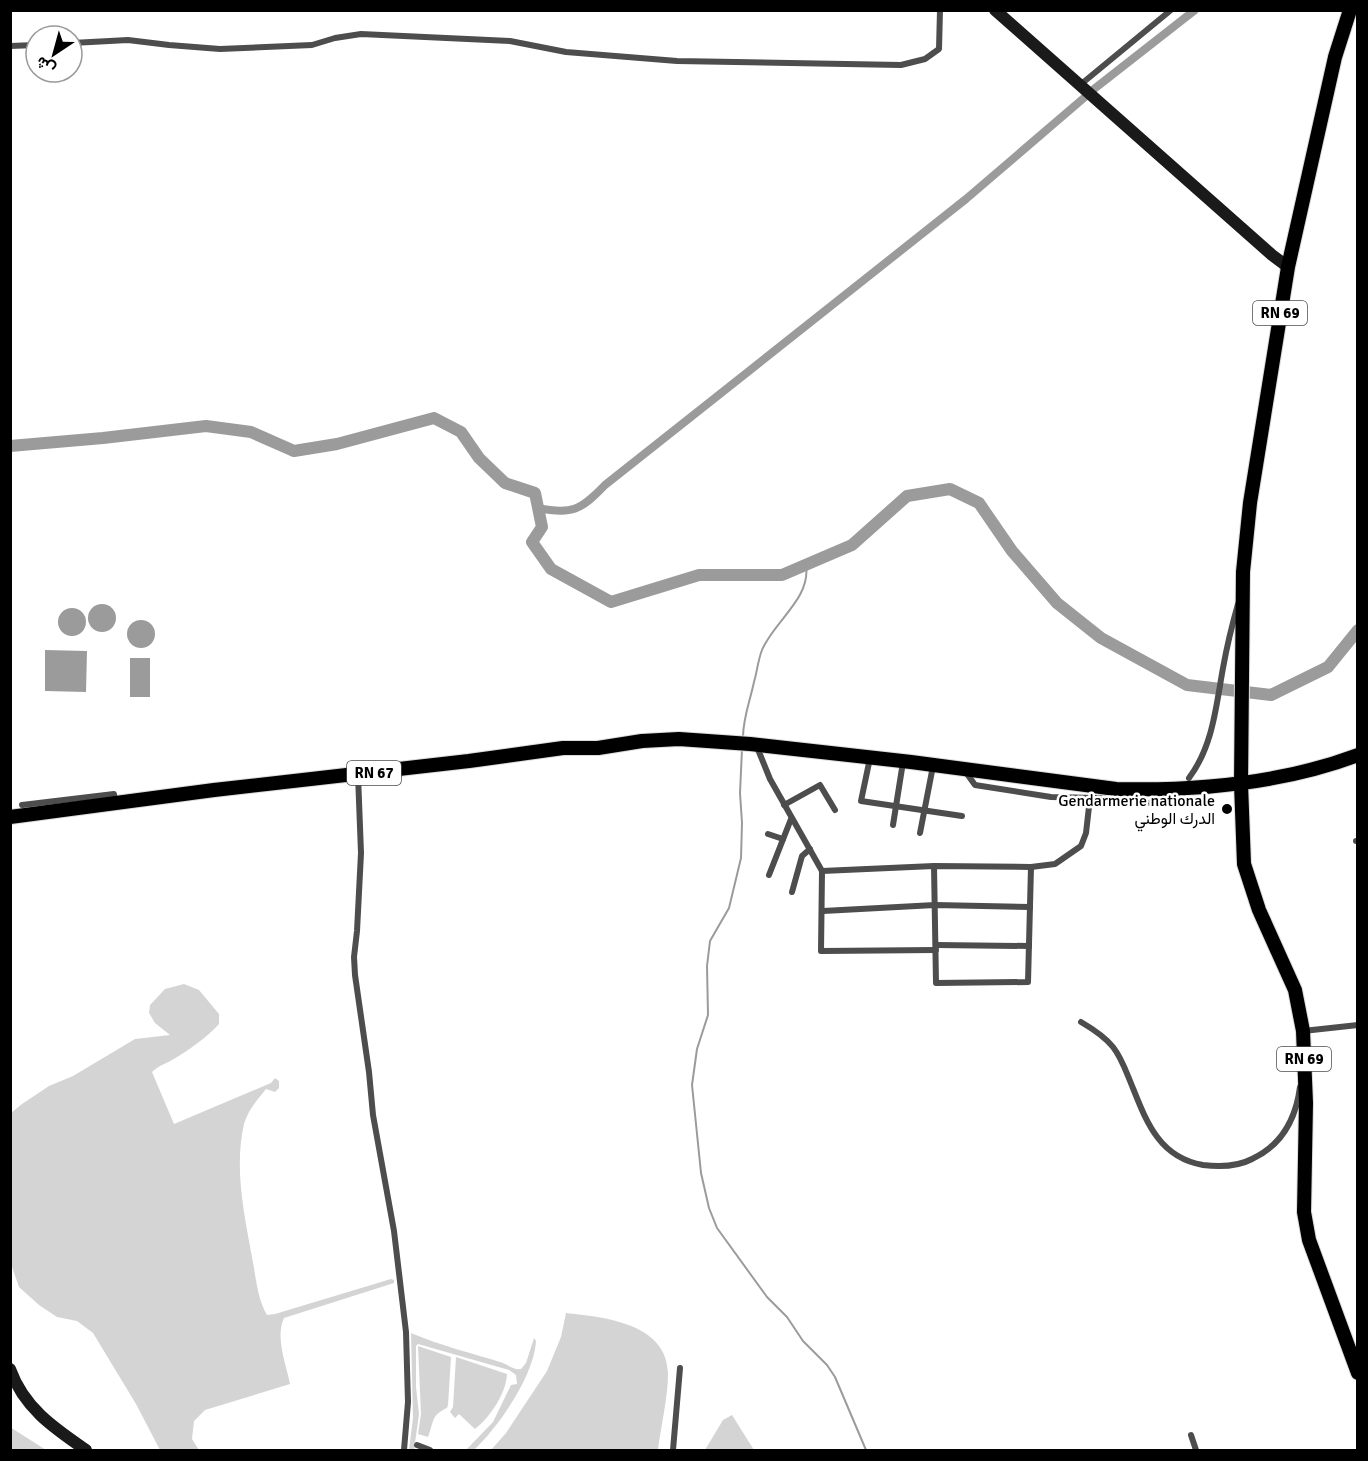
<svg xmlns="http://www.w3.org/2000/svg" width="1368" height="1461" viewBox="0 0 1368 1461" font-family="Signika,Vazirmatn,sans-serif">
  <style>
    .green { fill: #d4d4d4 }
    .water { fill: #9b9b9b }
    .lines { fill: none; stroke-linecap: round; stroke-linejoin: round }
    .stream { stroke: #9b9b9b; stroke-width: 2 }
    .canal { stroke: #9b9b9b; stroke-width: 8 }
    .river { stroke: #9b9b9b; stroke-width: 12 }
    .primary-casing { stroke: #dbdbdb; stroke-width: 16 }
    .minor { stroke: #4d4d4d; stroke-width: 6 }
    .secondary { stroke: #1a1a1a; stroke-width: 12 }
    .primary { stroke: #000; stroke-width: 14 }
    .poi-dot { fill: #000; stroke: #fff; stroke-width: 2 }
    .labels { text-anchor: middle; stroke-width: 5; stroke-linejoin: round; paint-order: stroke }
    .shield { fill: #fff; stroke: #4c4c4c; stroke-width: 1.5 }
    .shield-label { font-size: 15px; font-weight: bold; fill: #000 }
    .poi-label { font-size: 16px; fill: #000; stroke: #fff; text-anchor: end }
  </style>
  <rect width="100%" height="100%" fill="#fff"/>
  <g class="green">
    <path d="M184 984 199 990 219 1014V1024C206 1038 189 1050 172 1060 165 1064 158 1066 152 1072L174 1124 271 1083 275 1078 279 1081V1088L275 1092 266 1089C258 1099 248 1110 244 1124 234 1168 244 1213 252 1257 256 1277 257 1298 267 1315L275 1314 391 1279 394 1280V1283L284 1318C275 1337 286 1364 290 1384L205 1410 194 1421 192 1439 199 1450H160L136 1404 93 1333 77 1321 57 1317 39 1305 19 1287 11 1264V1113L22 1104 49 1086 73 1076 135 1039 170 1035 155 1023 149 1013 150 1005 165 989Z"/>
    <path d="M566 1313C603 1317 667 1323 668 1373 668 1398 661 1425 658 1450H491L506 1433 547 1371 561 1337Z"/>
    <path d="M411 1333C441 1346 472 1353 503 1363 510 1366 514 1370 521 1369L526 1363 534 1338 536 1341C534 1376 499 1426 474 1450H466L493 1422 511 1385 517 1384 516 1375 509 1370 418 1344 416 1346V1387L419 1414 414 1450H409L413 1418Z"/>
    <path d="M418 1346 451 1357 448 1405 447 1408C431 1415 434 1422 428 1437L418 1434 421 1414Z"/>
    <path d="M456 1357 507 1374C506 1394 490 1417 475 1429L459 1414 455 1418 450 1412 453 1407Z"/>
    <polygon points="732,1415 754,1450 705,1450 723,1420"/>
    <polygon points="10,1427 46,1450 11,1450"/>
  </g>
  <g class="water">
    <circle cx="102" cy="618" r="14"/>
    <circle cx="72" cy="622" r="14"/>
    <circle cx="141" cy="634" r="14"/>
    <polygon points="45,650 87,651 86,692 45,691"/>
    <rect x="130" y="658" width="20" height="39"/>
  </g>
  <g class="lines">
    <g class="stream">
      <path d="M743 737C743 718 750 701 754 682 757 672 758 660 762 650 774 621 811 599 806 565"/>
      <polyline points="742,749 740,793 742,823 741,858 729,908 710,941 707,966 708,1015 697,1049 692,1085 701,1173 709,1208 717,1228 767,1297 787,1317 803,1341 827,1365 835,1377 866,1450"/>
    </g>
    <g class="canal">
      <polyline points="1094,89 1195,10"/>
      <path d="M538 508C572 515 581 510 605 485L966 199 1085 97"/>
    </g>
    <polyline class="river" points="10,446 103,438 206,426 251,432 294,451 337,444 434,418 461,432 479,458 505,483 535,493 542,527 532,542 551,569 611,602 699,575 782,575 852,545 907,496 950,489 979,503 1012,551 1057,603 1101,638 1187,685 1271,695 1328,667 1358,630"/>
    <defs>
      <g id="primary">
        <polyline points="1350,10 1335,57 1288,267 1250,503 1243,572 1241,784 1244,864 1259,910 1295,990 1303,1031 1306,1103 1304,1212 1309,1240 1358,1373"/>
        <path d="M10 817 214 790 469 761 563 748H598L642 741 679 739 750 744 911 762 1116 789C1198 791 1281 784 1358 755"/>
      </g>
    </defs>
    <use href="#primary" class="primary-casing"/>
    <g class="minor">
      <polyline points="72,43 128,40 169,45 220,49 312,45 335,38 361,34 510,41 566,52 677,61 901,65 925,59 939,49 940,10"/>
      <polyline points="10,46 36,45"/>
      <polyline points="1080,85 1171,10"/>
      <polyline points="757,747 770,779 822,871 821,951 936,950"/>
      <polyline points="870,758 861,801 962,816"/>
      <polyline points="965,771 975,785 1051,797 1097,798 1161,804 1168,801 1172,790"/>
      <polyline points="358,775 361,853 357,931 354,957 355,975 369,1072 373,1115 394,1231 406,1332 408,1402 404,1450"/>
      <path d="M1189 778C1213 746 1216 706 1223 668 1227 646 1232 625 1238 604"/>
      <polyline points="22,805 114,794 115,802"/>
      <polyline points="784,805 820,785 835,810"/>
      <polyline points="893,825 903,762"/>
      <polyline points="920,833 933,766"/>
      <polyline points="768,834 783,839"/>
      <polyline points="1356,841 1358,841"/>
      <polyline points="934,866 936,983 1028,982 1031,867"/>
      <polyline points="822,871 934,866 1031,867 1055,864 1081,846 1086,833 1090,798"/>
      <polyline points="769,875 791,819"/>
      <polyline points="792,892 802,856 810,849"/>
      <polyline points="823,911 935,905 1030,907"/>
      <polyline points="936,945 1029,946"/>
      <path d="M1081 1022C1093 1029 1105 1037 1113 1047 1120 1056 1124 1066 1128 1076 1144 1114 1155 1157 1203 1165 1220 1167 1237 1167 1252 1159 1282 1145 1296 1118 1300 1087"/>
      <polyline points="1303,1031 1358,1025"/>
      <polyline points="1191,1435 1196,1450"/>
      <polyline points="417,1445 430,1450"/>
      <polyline points="673,1450 680,1368"/>
    </g>
    <g class="secondary">
      <polyline points="995,10 1272,255 1288,267"/>
      <path d="M10 1369C24 1408 54 1428 86 1450"/>
    </g>
    <use href="#primary" class="primary"/>
  </g>
  <circle class="poi-dot" cx="1227" cy="809" r="6"/>
  <g class="labels">
    <g class="shield">
      <rect x="1253" y="301" width="54" height="24" rx="4.5"/>
      <rect x="347" y="761" width="54" height="24" rx="4.5"/>
      <rect x="1277" y="1047" width="54" height="24" rx="4.5"/>
    </g>
    <g class="shield-label">
      <text x="1280" y="318">RN 69</text>
      <text x="374" y="778">RN 67</text>
      <text x="1304" y="1064">RN 69</text>
    </g>
    <g class="poi-label">
      <text x="1215" y="806">Gendarmerie nationale<tspan x="1215" dy="18">الدرك الوطني</tspan></text>
    </g>
  </g>
  <rect width="1368" height="1461" fill="none" stroke="#000000" stroke-width="24"/>
  <g transform="translate(54 54) rotate(216)"><circle r="28" fill="#ffffff" stroke="#999999" stroke-width="1.5"/>
  <path d="M0-4.5L10 22L0 15L-10 22Z" fill="#000000"/>
  <text y="-9" font-size="16" font-weight="bold" text-anchor="middle" fill="#000000">ش</text>
  </g>
</svg>
